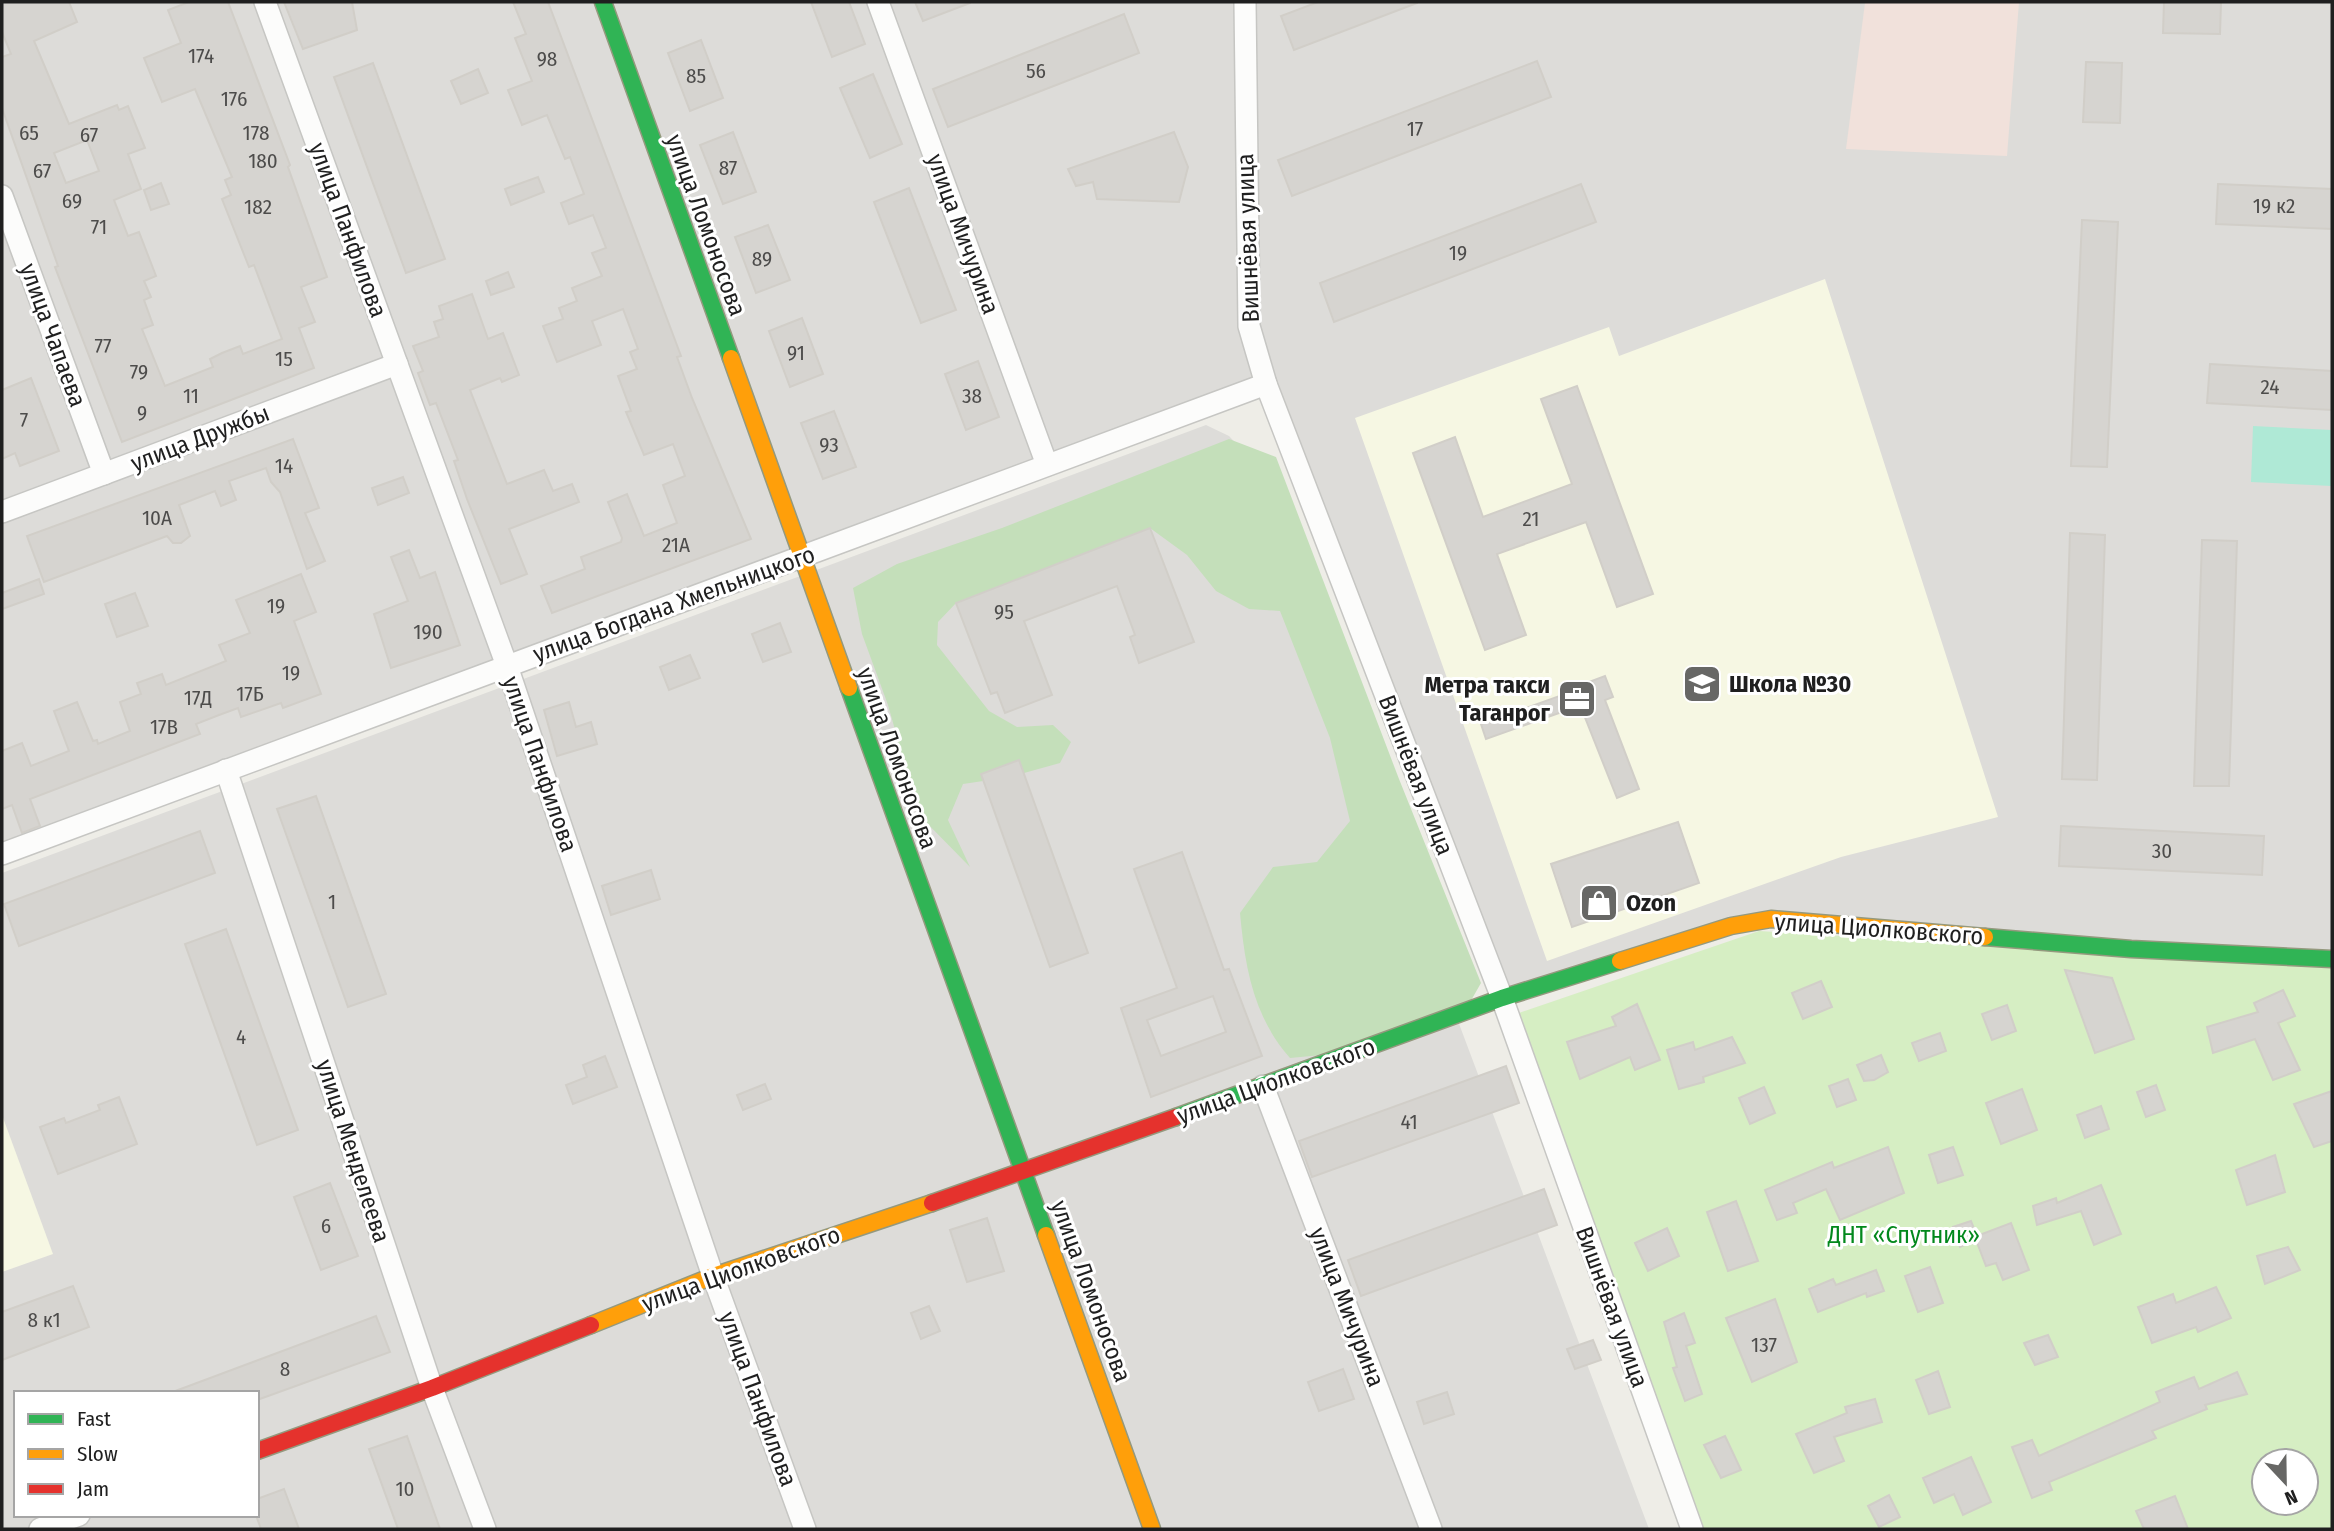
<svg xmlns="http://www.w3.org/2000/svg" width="2334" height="1531" viewBox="0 0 2334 1531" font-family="'Fira Sans Condensed',sans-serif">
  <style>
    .residential { fill: #dddcd9; fill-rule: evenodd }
    .commercial { fill: #f1e1db }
    .education { fill: #f6f7e3 }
    .grass { fill: #d6eec3; fill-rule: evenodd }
    .forest { fill: #c4dfba }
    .pitch { fill: #afe9d6 }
    .building { fill: #d6d4d0; stroke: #d1cec8; stroke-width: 2; fill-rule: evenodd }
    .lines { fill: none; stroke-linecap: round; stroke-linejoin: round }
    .street-casing { stroke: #c6c6c3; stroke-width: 24 }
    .fast-casing { stroke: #94997e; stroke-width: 19 }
    .slow-casing { stroke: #94997e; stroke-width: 19 }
    .jam-casing { stroke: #94997e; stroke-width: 19 }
    .street { stroke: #fcfcfb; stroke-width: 21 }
    .fast { stroke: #30b455; stroke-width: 16 }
    .slow { stroke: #ff9f0a; stroke-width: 16 }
    .jam { stroke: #e5322d; stroke-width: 16 }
    .labels { text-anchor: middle; stroke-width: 6; stroke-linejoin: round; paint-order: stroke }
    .number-label { font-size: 21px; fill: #4d4c4b }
    .street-label { font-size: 24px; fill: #1f1f1f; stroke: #fff }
    .poi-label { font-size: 24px; font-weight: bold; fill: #1f1f1f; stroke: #fff; text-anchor: start }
    .park-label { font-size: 24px; fill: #02881c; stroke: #fff }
  </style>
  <rect width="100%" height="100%" fill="#eeede7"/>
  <g class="residential">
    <polygon points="2,2 2332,2 2332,959 1771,919 1502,998 1266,384 2,854"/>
    <path d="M1206 425 1229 436 1244 452 1649 1529H2V873ZM16 1393H257V1515H16Z"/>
  </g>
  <polygon class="commercial" points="2019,2 2007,156 1846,149 1865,3"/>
  <g class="education">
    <polygon points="1825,279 1998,817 1841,857 1547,961 1355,418 1609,327 1619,356"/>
    <polygon points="2,1115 53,1254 2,1272"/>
  </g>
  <path class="grass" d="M1759 931 2332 965V1529H1695L1510 1016ZM2264 1461H2306V1503H2264Z"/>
  <path class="forest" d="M1229 439 1276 457 1399 779 1481 983 1465 1011 1353 1052 1290 1058C1253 1016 1245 967 1240 913L1273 867 1317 862 1350 821 1330 738 1280 611 1249 609 1216 591 1187 555 1150 528 956 603 938 622 937 645 989 711 1017 727 1053 725 1071 742 1060 763 1010 777 963 784 948 820 970 867 919 815 888 705 862 634 853 588 897 564 1002 528Z"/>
  <polygon class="pitch" points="2253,426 2332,430 2332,486 2251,482"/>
  <g class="building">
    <path d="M2 2H69L77 22 34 41 69 124 117 105 119 110 128 106 145 148 128 154 141 189 114 200 128 236 139 232 156 276 144 281 151 297 144 300 153 325 142 329 165 386 213 367 210 359 222 353 240 346 243 354 282 339 254 265 249 267 222 199 231 195 225 180 232 177 195 89 162 102 144 58 181 43 168 10 189 2H228L290 165 288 167 327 277 301 287 315 322 299 328 314 368 122 442 55 267 58 266 2 108V57L11 54 2 32ZM87 140 99 171 66 183 54 153Z"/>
    <polygon points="284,2 352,2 357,30 303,49"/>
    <polygon points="513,2 548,2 681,356 677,357 692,398 751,539 552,613 541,586 585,569 581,557 621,542 622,538 608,502 627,494 644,536 677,523 663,485 685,476 673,444 644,455 626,412 631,411 618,376 637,369 630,352 638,349 623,309 592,321 601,345 557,362 543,326 563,319 559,308 577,301 572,288 602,276 592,253 606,248 593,215 569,224 561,203 584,194 570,157 565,159 547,115 522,125 508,90 532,81 515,38 526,34"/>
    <polygon points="811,2 849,2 865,44 832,57"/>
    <polygon points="915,2 970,2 970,3 923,21"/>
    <polygon points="1318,2 1417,2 1417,3 1294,50 1281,16"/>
    <polygon points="2164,2 2221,2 2220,34 2163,33"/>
    <polygon points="1124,14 1139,53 948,127 933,89"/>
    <polygon points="701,40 723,98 690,111 668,53"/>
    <polygon points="1537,61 1551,97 1292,196 1278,160"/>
    <polygon points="2086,62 2122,63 2120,123 2083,122"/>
    <polygon points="373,63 445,259 406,273 334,77"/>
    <polygon points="478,69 488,93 461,104 451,81"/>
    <polygon points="873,74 902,144 870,158 840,88"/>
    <polygon points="733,132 756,192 723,204 700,145"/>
    <polygon points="1174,132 1188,167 1179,202 1097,199 1093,182 1076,186 1068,169"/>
    <polygon points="538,177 544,192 511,205 505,189"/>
    <polygon points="161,183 169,204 151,210 144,190"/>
    <polygon points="1581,184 1596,222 1334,322 1320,283"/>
    <polygon points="2218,184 2332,189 2332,229 2216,224"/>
    <polygon points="909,188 956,310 921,323 874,202"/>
    <polygon points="2082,220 2118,222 2107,467 2071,466"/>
    <polygon points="768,225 790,280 756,293 735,237"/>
    <polygon points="508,272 514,287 491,295 486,281"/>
    <polygon points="472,294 488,339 503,333 519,375 502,382 500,378 470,390 507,484 544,470 553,491 572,484 579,502 509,529 527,574 501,584 467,499 454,461 458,460 436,403 430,405 418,373 423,371 413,346 439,337 434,322 443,319 439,306"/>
    <polygon points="802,318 823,374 790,387 769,331"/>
    <polygon points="978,361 999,417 966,430 945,374"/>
    <polygon points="2210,364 2332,371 2332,410 2207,403"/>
    <polygon points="31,378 59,451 20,466 15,453 2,459 2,390"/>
    <polygon points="1577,386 1653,594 1617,607 1586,522 1497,554 1526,635 1485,650 1413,453 1455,437 1483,517 1572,484 1541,399"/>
    <polygon points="834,411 856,467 823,479 801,423"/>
    <polygon points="293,439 319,508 305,513 325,561 307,569 280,492 271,482 266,468 229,481 236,500 221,506 215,491 179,505 190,536 181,543 173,543 167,536 44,582 27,536"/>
    <polygon points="403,477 409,493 378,505 372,488"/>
    <polygon points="1150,528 1194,642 1139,663 1130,637 1135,635 1117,586 1024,621 1052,695 1005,713 997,692 991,694 956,603"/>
    <polygon points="2070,533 2105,535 2097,780 2062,779"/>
    <polygon points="2202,540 2237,541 2229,786 2194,786"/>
    <polygon points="409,550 420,578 435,572 460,645 391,668 374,614 408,601 391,557"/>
    <polygon points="301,574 316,612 294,621 321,694 283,708 281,703 241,717 238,708 219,715 196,724 200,734 30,799 40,826 22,833 12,805 2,809 2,751 22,743 31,766 69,751 54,711 77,702 93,741 97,740 98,744 130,731 120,702 141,694 137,683 162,674 166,685 226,661 219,645 250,633 236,600"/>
    <polygon points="39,579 44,594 2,609 2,593"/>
    <polygon points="135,593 148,626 117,637 105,604"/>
    <polygon points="780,623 791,652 763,662 752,634"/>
    <polygon points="690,655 700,678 669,690 660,667"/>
    <polygon points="1605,676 1613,697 1605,700 1639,789 1617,798 1582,710 1578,711 1576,707 1486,739 1481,724 1571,692 1570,689"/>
    <polygon points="569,702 576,727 591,722 597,744 557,756 544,710"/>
    <polygon points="1019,760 1088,953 1050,967 981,774"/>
    <polygon points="316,796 386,994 348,1007 277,809"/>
    <polygon points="1678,822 1699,883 1572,927 1551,864"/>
    <polygon points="2061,826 2264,836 2262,875 2059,866"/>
    <polygon points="200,831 215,873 19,946 4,904"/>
    <path d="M1182 852 1224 970 1229 969 1262 1056 1151 1097 1121 1008 1177 988 1134 869ZM1213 996 1226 1032 1161 1056 1147 1020Z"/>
    <polygon points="651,870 660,899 611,915 602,886"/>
    <polygon points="226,929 298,1130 257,1145 185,944"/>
    <polygon points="2065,970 2112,978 2134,1039 2095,1053"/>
    <polygon points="1821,981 1832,1007 1803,1019 1792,993"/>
    <polygon points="2283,990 2295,1016 2278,1023 2300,1070 2273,1080 2255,1039 2213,1053 2207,1027 2258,1012 2254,1003"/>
    <polygon points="1637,1004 1660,1060 1635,1070 1630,1057 1580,1079 1567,1042 1616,1026 1612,1017"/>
    <polygon points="2007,1005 2016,1031 1992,1040 1982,1014"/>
    <polygon points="1940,1033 1946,1051 1919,1061 1912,1043"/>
    <polygon points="1732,1037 1745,1063 1703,1077 1704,1082 1679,1089 1667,1050 1693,1042 1695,1050"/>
    <polygon points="1881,1055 1888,1072 1874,1080 1864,1081 1857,1065"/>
    <polygon points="605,1056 617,1087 573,1104 566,1085 587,1077 583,1065"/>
    <polygon points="1506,1066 1519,1103 1312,1177 1299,1141"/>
    <polygon points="1848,1079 1856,1100 1837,1107 1829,1086"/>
    <polygon points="765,1084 771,1099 743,1110 737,1095"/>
    <polygon points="2156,1085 2165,1110 2146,1117 2137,1092"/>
    <polygon points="1764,1087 1775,1113 1750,1124 1739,1098"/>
    <polygon points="2022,1089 2037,1130 2001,1144 1986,1103"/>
    <polygon points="2332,1091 2332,1141 2314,1147 2294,1104"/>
    <polygon points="119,1097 137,1144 58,1174 40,1127 64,1118 66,1123 100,1110 98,1105"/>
    <polygon points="2101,1106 2109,1129 2085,1138 2077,1115"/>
    <polygon points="1888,1147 1904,1193 1840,1220 1826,1189 1793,1203 1797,1213 1777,1220 1765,1190 1832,1162 1834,1168"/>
    <polygon points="1953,1147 1963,1175 1938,1183 1929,1155"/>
    <polygon points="2275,1155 2285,1192 2247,1205 2236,1170"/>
    <polygon points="330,1183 358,1256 321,1270 294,1197"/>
    <polygon points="2101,1185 2121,1234 2094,1245 2081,1211 2037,1225 2033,1206 2056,1198 2057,1203"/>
    <polygon points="1544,1189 1557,1225 1361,1296 1348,1260"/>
    <polygon points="1736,1201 1758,1261 1728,1271 1707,1212"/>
    <polygon points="987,1218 1004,1271 967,1282 950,1230"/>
    <polygon points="1971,1221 1977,1236 2011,1223 2029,1270 2003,1280 1996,1263 1986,1266 1976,1240 1960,1247 1953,1227"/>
    <polygon points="1667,1228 1679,1256 1648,1271 1635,1243"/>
    <polygon points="2288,1247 2300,1270 2265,1284 2257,1256"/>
    <polygon points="1930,1267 1943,1303 1918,1312 1905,1276"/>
    <polygon points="1876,1270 1884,1291 1867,1297 1866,1293 1818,1312 1809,1289 1833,1279 1836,1285"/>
    <polygon points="73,1286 89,1327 2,1360 2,1312"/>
    <polygon points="2216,1287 2231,1318 2198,1332 2196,1327 2152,1343 2138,1307 2173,1294 2176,1303"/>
    <polygon points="1775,1299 1797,1362 1752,1382 1726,1318"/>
    <polygon points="929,1306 940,1331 921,1339 911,1313"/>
    <polygon points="1684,1313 1695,1343 1686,1346 1702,1394 1685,1401 1673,1368 1677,1367 1664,1322"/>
    <polygon points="376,1316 390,1352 257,1400 257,1393 170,1393"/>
    <polygon points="2048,1335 2058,1357 2035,1365 2024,1343"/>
    <polygon points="1593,1340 1601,1360 1575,1369 1567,1349"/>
    <polygon points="1343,1369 1354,1399 1319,1411 1308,1382"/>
    <polygon points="1938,1371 1950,1407 1929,1414 1916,1380"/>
    <polygon points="2237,1372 2247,1394 2205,1405 2207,1409 2152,1431 2156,1438 2049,1482 2052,1490 2032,1498 2012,1447 2032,1440 2039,1456 2160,1402 2156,1392 2194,1377 2199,1389"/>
    <polygon points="1447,1392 1454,1414 1424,1424 1417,1402"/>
    <polygon points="1875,1399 1882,1422 1834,1437 1844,1461 1814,1473 1796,1434 1847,1413 1845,1407"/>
    <polygon points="407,1436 440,1529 398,1529 369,1449"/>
    <polygon points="1725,1436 1741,1470 1721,1478 1704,1445"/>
    <polygon points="1971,1457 1991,1502 1963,1515 1954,1494 1934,1503 1923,1478"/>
    <polygon points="284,1489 299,1529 261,1529 257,1518 257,1499"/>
    <polygon points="1889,1495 1900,1517 1879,1527 1868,1506"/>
    <polygon points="2175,1496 2188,1529 2144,1529 2136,1511"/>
  </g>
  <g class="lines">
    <defs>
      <g id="street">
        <polyline points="265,2 507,666 713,1276 805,1529"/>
        <polyline points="878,2 1047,465"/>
        <polyline points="1245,2 1249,326 1266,384 1502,998 1692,1529"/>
        <polyline points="2,196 104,474"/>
        <polyline points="2,512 397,364"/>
        <polyline points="226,770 432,1388 485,1529"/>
        <polyline points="2,854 1266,384"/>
        <polyline points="1263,1086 1431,1529"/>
        <polyline points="40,1529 79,1515"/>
      </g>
      <g id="fast">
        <polyline points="603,2 731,358"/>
        <polyline points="849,688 1046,1235"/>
        <polyline points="1985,937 2131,949 2332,959"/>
        <polyline points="1176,1117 1502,998 1620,961"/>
      </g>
      <g id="slow">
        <polyline points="731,358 849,688"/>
        <polyline points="1620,961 1731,926 1771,919 1985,937"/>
        <polyline points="1046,1235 1152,1529"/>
        <polyline points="591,1325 713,1276 932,1203"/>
      </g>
      <g id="jam">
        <polyline points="932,1203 1176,1117"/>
        <polyline points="257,1451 432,1388 591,1325"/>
      </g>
    </defs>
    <use href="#street" class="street-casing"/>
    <use href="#fast" class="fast-casing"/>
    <use href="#slow" class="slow-casing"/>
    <use href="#jam" class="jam-casing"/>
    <use href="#street" class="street"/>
    <use href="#fast" class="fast"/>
    <use href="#slow" class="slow"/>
    <use href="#jam" class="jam"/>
  </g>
  <defs>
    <symbol id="school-square" viewBox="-11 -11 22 22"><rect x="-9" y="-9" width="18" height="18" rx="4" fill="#676765" stroke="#fff"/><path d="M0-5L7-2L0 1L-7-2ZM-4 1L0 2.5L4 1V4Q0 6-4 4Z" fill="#fff"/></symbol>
    <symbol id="office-square" viewBox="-11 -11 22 22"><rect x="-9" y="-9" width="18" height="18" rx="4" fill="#676765" stroke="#fff"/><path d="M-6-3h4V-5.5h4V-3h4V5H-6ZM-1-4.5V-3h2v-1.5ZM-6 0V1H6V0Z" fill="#fff"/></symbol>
    <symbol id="shop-square" viewBox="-11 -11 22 22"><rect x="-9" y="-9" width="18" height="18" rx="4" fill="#676765" stroke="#fff"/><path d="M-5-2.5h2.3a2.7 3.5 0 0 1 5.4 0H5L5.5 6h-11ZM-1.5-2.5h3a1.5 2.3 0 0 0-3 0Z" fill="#fff"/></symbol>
  </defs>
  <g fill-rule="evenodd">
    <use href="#school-square" x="1680" y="662" width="44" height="44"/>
    <use href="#office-square" x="1555" y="677" width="44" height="44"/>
    <use href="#shop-square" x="1577" y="881" width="44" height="44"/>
  </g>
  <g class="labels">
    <g class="number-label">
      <text x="201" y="63">174</text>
      <text x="547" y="66">98</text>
      <text x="1036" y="78">56</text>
      <text x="696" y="83">85</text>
      <text x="234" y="106">176</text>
      <text x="1415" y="136">17</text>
      <text x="29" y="140">65</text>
      <text x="256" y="140">178</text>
      <text x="89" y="142">67</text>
      <text x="263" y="168">180</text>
      <text x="728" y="175">87</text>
      <text x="42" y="178">67</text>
      <text x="72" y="208">69</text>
      <text x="2274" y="213">19 к2</text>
      <text x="258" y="214">182</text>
      <text x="99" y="234">71</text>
      <text x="1458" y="260">19</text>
      <text x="762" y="266">89</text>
      <text x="103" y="353">77</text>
      <text x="796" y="360">91</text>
      <text x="284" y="366">15</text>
      <text x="139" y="379">79</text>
      <text x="2270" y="394">24</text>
      <text x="191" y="403">11</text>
      <text x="972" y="403">38</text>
      <text x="142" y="420">9</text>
      <text x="24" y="427">7</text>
      <text x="829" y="452">93</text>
      <text x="284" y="473">14</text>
      <text x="157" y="525">10А</text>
      <text x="1531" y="526">21</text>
      <text x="676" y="552">21А</text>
      <text x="276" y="613">19</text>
      <text x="1004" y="619">95</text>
      <text x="428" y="639">190</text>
      <text x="291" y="680">19</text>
      <text x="250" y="701">17Б</text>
      <text x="198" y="705">17Д</text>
      <text x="164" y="734">17В</text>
      <text x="2162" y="858">30</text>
      <text x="332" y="909">1</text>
      <text x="241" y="1044">4</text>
      <text x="1409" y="1129">41</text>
      <text x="326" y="1233">6</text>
      <text x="44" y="1327">8 к1</text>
      <text x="1764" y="1352">137</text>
      <text x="285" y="1376">8</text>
      <text x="405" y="1496">10</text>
    </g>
    <g class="street-label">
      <text transform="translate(706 225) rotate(70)" y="8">улица Ломоносова</text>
      <text transform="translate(348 230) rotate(70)" y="8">улица Панфилова</text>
      <text transform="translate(963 234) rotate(70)" y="8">улица Мичурина</text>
      <text transform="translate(1248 238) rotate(-92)" y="8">Вишнёвая улица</text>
      <text transform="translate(53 335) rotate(70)" y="8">улица Чапаева</text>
      <text transform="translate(200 438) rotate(-21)" y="8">улица Дружбы</text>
      <text transform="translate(674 604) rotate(-20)" y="8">улица Богдана Хмельницкого</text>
      <text transform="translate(897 758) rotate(70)" y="8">улица Ломоносова</text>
      <text transform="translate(540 764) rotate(71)" y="8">улица Панфилова</text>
      <text transform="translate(1416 775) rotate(69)" y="8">Вишнёвая улица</text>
      <text transform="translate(1879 929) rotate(4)" y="8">улица Циолковского</text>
      <text transform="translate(1276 1081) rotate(-20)" y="8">улица Циолковского</text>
      <text transform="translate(353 1151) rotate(72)" y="8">улица Менделеева</text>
      <text transform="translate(741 1269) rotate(-20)" y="8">улица Циолковского</text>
      <text transform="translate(1091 1291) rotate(70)" y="8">улица Ломоносова</text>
      <text transform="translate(1347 1307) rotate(69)" y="8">улица Мичурина</text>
      <text transform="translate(1612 1307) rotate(70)" y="8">Вишнёвая улица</text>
      <text transform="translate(758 1399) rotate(70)" y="8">улица Панфилова</text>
    </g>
    <g class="poi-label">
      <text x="1729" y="692">Школа №30</text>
      <text x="1550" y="693" text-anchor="end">Метра такси<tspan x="1550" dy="28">Таганрог</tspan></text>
      <text x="1626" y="911">Ozon</text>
    </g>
    <g class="park-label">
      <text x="1904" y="1243">ДНТ «Спутник»</text>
    </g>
  </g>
  <rect width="2334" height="1531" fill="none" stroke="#1f1f1f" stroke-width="7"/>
  <rect x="14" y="1391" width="245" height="126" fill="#ffffff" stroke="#a5a5a5" stroke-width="2"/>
  <rect x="28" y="1414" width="35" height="10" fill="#30b455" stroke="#a5a5a5" stroke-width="2"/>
  <text x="77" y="1426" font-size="21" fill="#1f1f1f">Fast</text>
  <rect x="28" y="1449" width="35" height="10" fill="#ff9f0a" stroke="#a5a5a5" stroke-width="2"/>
  <text x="77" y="1461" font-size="21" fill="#1f1f1f">Slow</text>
  <rect x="28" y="1484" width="35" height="10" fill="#e5322d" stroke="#a5a5a5" stroke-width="2"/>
  <text x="77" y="1496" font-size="21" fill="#1f1f1f">Jam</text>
  <g transform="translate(2285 1482) rotate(158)"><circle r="33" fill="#ffffff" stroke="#a5a5a5" stroke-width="2"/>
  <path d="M0-5L12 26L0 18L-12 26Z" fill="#676765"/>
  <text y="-10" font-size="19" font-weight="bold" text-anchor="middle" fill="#1f1f1f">N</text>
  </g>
</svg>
